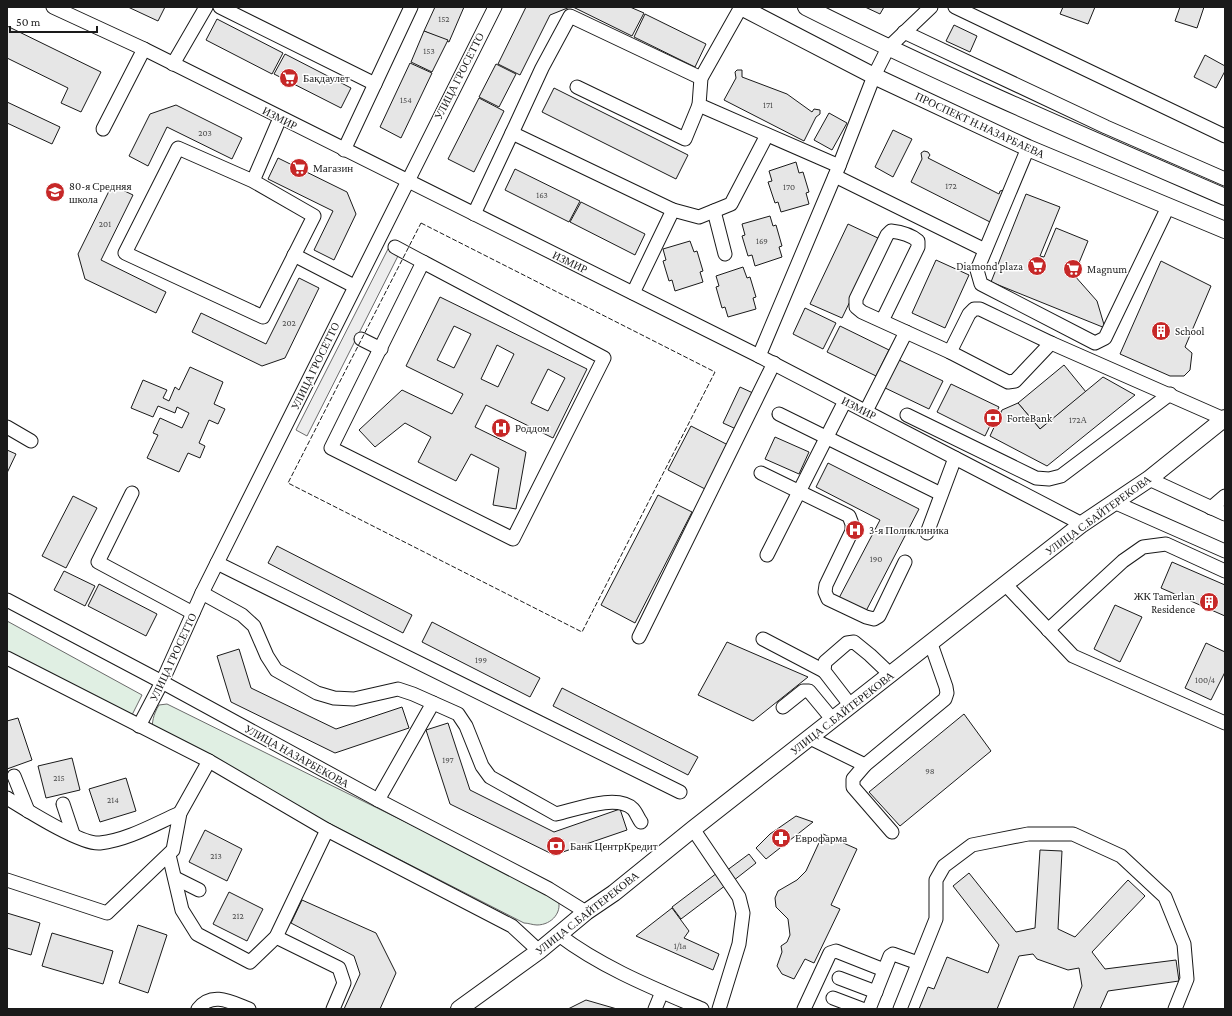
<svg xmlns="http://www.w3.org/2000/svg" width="1232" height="1016" viewBox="0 0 1232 1016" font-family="'Crimson Pro',serif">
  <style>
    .green { fill: #e0efe3; stroke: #6a6a6a }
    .parking { fill: #ededed; stroke: #6a6a6a }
    .building { fill: #e6e6e6; stroke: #1a1a1a; fill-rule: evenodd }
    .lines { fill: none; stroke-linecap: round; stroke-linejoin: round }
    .minor-casing { stroke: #1a1a1a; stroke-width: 15 }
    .major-casing { stroke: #1a1a1a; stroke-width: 18 }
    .minor { stroke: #fff; stroke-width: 13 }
    .major { stroke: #fff; stroke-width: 16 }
    .fence { stroke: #1a1a1a; stroke-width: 1; stroke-dasharray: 5 2; stroke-linecap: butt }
    .labels { text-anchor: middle; stroke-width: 3; stroke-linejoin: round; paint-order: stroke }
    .number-label { font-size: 9px; fill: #4d4d4d }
    .street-label { font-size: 11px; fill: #1a1a1a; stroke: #fff }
    .poi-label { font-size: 11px; fill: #1a1a1a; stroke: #fff; text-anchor: start }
  </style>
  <rect width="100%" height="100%" fill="#fff"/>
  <g class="green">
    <polygon points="7,621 142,695 130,719 7,657"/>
    <path d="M167 704 557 897C564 911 552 925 537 925 533 925 528 923 524 923L152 733C152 722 153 715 159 705Z"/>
  </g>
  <polygon class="parking" points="389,247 400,252 307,436 296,430"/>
  <g class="building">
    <polygon points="128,7 165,7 158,21"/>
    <polygon points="435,7 464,7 449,42 424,31"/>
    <polygon points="526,7 570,7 550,15 520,75 498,64"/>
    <polygon points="573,7 630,7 644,13 632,36"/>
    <polygon points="865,7 884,7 880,14"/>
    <polygon points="1063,7 1095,7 1088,24 1060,14"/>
    <polygon points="1180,7 1204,7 1197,28 1175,21"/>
    <polygon points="645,14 706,44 695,67 634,37"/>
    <polygon points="217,19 283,53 272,74 206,40"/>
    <polygon points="954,25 977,36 970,52 946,41"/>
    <polygon points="7,26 101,72 81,112 61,103 68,88 7,58"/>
    <polygon points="424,31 448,40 432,72 411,62"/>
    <polygon points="285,54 351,88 341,108 274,74"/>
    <polygon points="1205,55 1225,66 1225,71 1216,88 1194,77"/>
    <polygon points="410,63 432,73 401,138 380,127"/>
    <polygon points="496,64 516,74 499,107 479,97"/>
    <polygon points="737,70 742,70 742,77 787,94 812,112 814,109 820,110 820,114 816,117 804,141 724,100 736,78 735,72"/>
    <polygon points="554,88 688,155 676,179 542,112"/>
    <polygon points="479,98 504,111 474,172 448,159"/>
    <polygon points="7,102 60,127 52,144 7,123"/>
    <polygon points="176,105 242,138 232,159 167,127 148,166 129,156 150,114"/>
    <polygon points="829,113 847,123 832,150 814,140"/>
    <polygon points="893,130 912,139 893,177 875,167"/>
    <polygon points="924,151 928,152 930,155 928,158 999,194 1000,191 1004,190 990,222 911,182 922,159 921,153"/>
    <polygon points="278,158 347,192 356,214 334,260 314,250 333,211 268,179"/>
    <polygon points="796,162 799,173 803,172 809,192 806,193 809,204 781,212 778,202 775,203 768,182 772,181 769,171"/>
    <polygon points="515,169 580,201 569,222 505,190"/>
    <polygon points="112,185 133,195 101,260 166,292 156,313 85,279 78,254"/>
    <polygon points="1026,194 1060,207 1040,256 1044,257 1056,228 1088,241 1074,275 1097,301 1105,328 991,282"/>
    <polygon points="581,202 645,234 635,255 570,222"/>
    <polygon points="770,216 773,226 776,225 782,246 779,247 782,257 755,266 752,255 748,256 742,236 745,235 742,224"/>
    <polygon points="848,224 880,239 842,318 810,304"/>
    <polygon points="690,241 694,252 697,251 703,271 700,272 703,282 675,291 672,280 669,281 663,261 666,260 663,249"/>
    <polygon points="936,260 969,275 945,328 912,313"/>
    <polygon points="1161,261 1211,286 1185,347 1192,353 1190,370 1184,376 1170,376 1120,354"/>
    <polygon points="743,267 747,278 750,277 756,297 753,298 756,309 728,317 725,307 722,308 716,287 719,286 716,276"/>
    <polygon points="299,278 319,288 285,358 262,366 192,332 201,313 266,344"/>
    <path d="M440 297 587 369 553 438 486 405 475 427 526 452 516 509 493 505 499 468 471 454 456 481 418 462 431 437 405 423 375 447 359 430 402 390 452 414 463 394 406 366ZM454 326 471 334 454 368 437 360ZM497 345 514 354 498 387 481 379ZM548 369 565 378 548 411 531 403Z"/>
    <polygon points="805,308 836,323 823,349 793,334"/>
    <polygon points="840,326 889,350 876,376 827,352"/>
    <polygon points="895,358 943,381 929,409 881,386"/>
    <polygon points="1064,365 1086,392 1040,429 1018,403"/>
    <polygon points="190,367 223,382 214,404 225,409 218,424 209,420 199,443 205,446 200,458 188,453 179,472 147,458 158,435 153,433 160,418 182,428 189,413 177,407 175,413 158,406 153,417 131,408 143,380 167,390 163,398 169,401 175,387 179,390"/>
    <polygon points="1103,377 1135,395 1047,466 990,436 1002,410 1018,403 1040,429"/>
    <polygon points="951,384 999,407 985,436 937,412"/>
    <polygon points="740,387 753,393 736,429 723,423"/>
    <polygon points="691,426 730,446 707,490 668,470"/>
    <polygon points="775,437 809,452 799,474 765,459"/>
    <polygon points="7,450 16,454 7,473"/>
    <polygon points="828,463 919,509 866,611 839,598 880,520 816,487"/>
    <polygon points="658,495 692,512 635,623 601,605"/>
    <polygon points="73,496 97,508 66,568 42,556"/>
    <polygon points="277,546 412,615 403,633 268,563"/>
    <polygon points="1172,562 1225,585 1225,616 1161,588"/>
    <polygon points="64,571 95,586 85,606 54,590"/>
    <polygon points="99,584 157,614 146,636 88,606"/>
    <polygon points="1115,605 1142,617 1120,662 1094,649"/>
    <polygon points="432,622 540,678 530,697 422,642"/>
    <polygon points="727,642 808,677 753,721 698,695"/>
    <polygon points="1206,643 1225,652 1225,672 1211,700 1185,688"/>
    <polygon points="239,649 251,688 336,729 402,707 409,728 335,753 231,702 217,656"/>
    <polygon points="562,688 698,757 688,775 553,706"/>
    <polygon points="964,714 991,751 900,826 869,792"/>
    <polygon points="18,718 32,760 7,769 7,721"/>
    <polygon points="448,723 470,790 554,832 620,809 627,830 554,855 450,804 426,730"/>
    <polygon points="72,758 80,790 46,798 38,766"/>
    <polygon points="126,778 136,811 100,822 89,789"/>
    <polygon points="796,816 813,822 766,859 756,848 770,834"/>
    <polygon points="205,830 242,849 227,881 189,862"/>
    <polygon points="823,834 857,849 831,905 840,909 814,963 805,959 794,979 782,974 777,966 782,952 781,946 787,942 790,935 788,919 776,907 775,898 778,891 797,880 806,871"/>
    <polygon points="1040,850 1062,851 1058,929 1075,937 1128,880 1145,896 1092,952 1105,969 1176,960 1179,981 1108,991 1100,1009 1073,1009 1082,986 1079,968 1068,970 1037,959 1033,954 1019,956 997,1009 919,1009 928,987 934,989 947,957 988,973 999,945 953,886 969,873 1016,932 1035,928"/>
    <polygon points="749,854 756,863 733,881 726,871"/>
    <polygon points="717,873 726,885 681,919 672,907"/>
    <polygon points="229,892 263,909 247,941 213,924"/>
    <polygon points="302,900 376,933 396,973 380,1009 344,1009 360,974 354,956 291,923"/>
    <polygon points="672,908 689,931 684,938 719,954 713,970 636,936"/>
    <polygon points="7,913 40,923 31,955 7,948"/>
    <polygon points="138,925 167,935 148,993 119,983"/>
    <polygon points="52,933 113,951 103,984 42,966"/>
    <polygon points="586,1000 617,1009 568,1009"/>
  </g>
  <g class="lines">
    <defs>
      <g id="minor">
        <polyline points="53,7 144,49 759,356 1082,524"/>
        <polyline points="220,7 375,84"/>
        <polyline points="741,7 701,78 699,105 839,166"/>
        <polyline points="955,7 1225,136"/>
        <polyline points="904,32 1106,127 1225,179"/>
        <polyline points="173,64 206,7"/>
        <polyline points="577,87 685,139 699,105"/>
        <polyline points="103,129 144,49"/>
        <polyline points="512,133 542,68 570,16 701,78"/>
        <polyline points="1028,148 977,270 981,284 1095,343 1105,338 1168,207"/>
        <polyline points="344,150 411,7"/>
        <polyline points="835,176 985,250"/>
        <polyline points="253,181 314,216 263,317 125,253 178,148 253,181 280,118"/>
        <polyline points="714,211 725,254"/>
        <polyline points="474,214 512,133 673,210"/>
        <polyline points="395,247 423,262"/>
        <polyline points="294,255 354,286"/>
        <polygon points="423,262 604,358 513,539 331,448"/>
        <polyline points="633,293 673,210 699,217 731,204 767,135"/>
        <path d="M882 321 918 247V241C911 235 900 232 891 231L887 235 856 299V307L862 312 950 352 1008 382 1015 381 1051 343"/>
        <polyline points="361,339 381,349"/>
        <polyline points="950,352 969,314 974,309 980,309 1051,343 1224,419"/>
        <polyline points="759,356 839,166 874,76 888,48 931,7"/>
        <polyline points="866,411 906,332"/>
        <polyline points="779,414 941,494"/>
        <polyline points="907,415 1036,478 1049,479 1061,476 1170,394"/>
        <polyline points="7,427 31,441"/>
        <polyline points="761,473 849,516 852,524 852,531 826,585 825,592 828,599 866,617 874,619 879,616 905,562"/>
        <polyline points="1149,479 1225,514"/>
        <polyline points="132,493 98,562 193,613"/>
        <polyline points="1116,503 1225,551"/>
        <polyline points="1211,508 1225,496"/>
        <polyline points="927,533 955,458"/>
        <polyline points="767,555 845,401"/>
        <polyline points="217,563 680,792"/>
        <polyline points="1006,585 1073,656 1225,723"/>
        <path d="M202 593 242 615 254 626 267 656 276 670 317 693 334 698 354 699 398 689 413 694 458 714 466 726 482 766 490 777 556 814C575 810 617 793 633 809 636 812 638 818 641 822"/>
        <polyline points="7,600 162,682 378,800 549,889 586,912"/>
        <polyline points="1048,630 1123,561 1143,547 1166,544 1225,571"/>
        <polyline points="639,637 774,363"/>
        <polyline points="763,639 824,671"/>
        <polyline points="7,658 209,761 327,830 512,926 539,951"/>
        <polyline points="851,706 824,671 825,662 847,643 854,642 870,655 891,675"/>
        <polyline points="783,707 803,691 809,691 833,720"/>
        <polyline points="139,726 162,682 202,593 495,7"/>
        <polyline points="810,738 865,765"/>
        <polyline points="14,776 28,811"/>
        <path d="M7 798C25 809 81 845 100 843 128 840 155 824 180 813"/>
        <polyline points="378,800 433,703"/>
        <polyline points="63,804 73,834"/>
        <polyline points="693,829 739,897 743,913 739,944 719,1009"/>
        <polyline points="892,832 853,787 853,779 865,765 945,699 947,693 946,687 931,644"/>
        <polyline points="169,855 182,910 197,934 250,962 276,937 327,830"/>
        <polyline points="175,878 199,890"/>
        <polyline points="7,880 107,913 173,850 180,813 209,761"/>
        <path d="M559 935C601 967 653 988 702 1009"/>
        <polyline points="276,937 339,968 344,983 333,1009"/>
        <polyline points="839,978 876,992"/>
        <polyline points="833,998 862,1009"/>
        <path d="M198 1009C212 991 231 1002 249 1009"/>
        <polyline points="655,1009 662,992"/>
        <polyline points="804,1009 830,953 836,951 884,970"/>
        <polyline points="869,1009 890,956 893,954 918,963"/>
        <polyline points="900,1009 936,919 936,880 944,866 972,845 1028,834 1073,834 1121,856 1165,897 1184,944 1187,979 1175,1009"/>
      </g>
      <g id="major">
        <polyline points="741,7 874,76 1028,148 1225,230"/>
        <path d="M806 7C943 76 1084 136 1225 197"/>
        <polyline points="459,1009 539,951 586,912 614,893 693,829 1082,524 1149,479 1225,418"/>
      </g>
    </defs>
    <use href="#minor" class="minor-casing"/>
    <use href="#major" class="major-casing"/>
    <use href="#minor" class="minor"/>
    <use href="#major" class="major"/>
    <polygon class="fence" points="421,223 715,372 582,632 288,483"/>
  </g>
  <defs>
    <symbol id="supermarket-disc" viewBox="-11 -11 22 22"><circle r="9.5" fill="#c62828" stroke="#fff"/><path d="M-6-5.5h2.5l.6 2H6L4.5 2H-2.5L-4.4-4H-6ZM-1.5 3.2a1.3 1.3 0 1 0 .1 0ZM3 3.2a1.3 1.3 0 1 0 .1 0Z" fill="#fff"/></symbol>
    <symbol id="school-disc" viewBox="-11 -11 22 22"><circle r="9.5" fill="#c62828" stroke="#fff"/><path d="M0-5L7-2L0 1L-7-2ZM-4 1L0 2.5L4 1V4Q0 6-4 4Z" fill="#fff"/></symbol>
    <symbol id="building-disc" viewBox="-11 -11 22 22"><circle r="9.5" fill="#c62828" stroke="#fff"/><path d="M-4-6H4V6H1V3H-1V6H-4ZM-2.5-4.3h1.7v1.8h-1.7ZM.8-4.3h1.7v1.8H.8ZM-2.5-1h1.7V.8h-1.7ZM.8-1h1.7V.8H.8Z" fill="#fff"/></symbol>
    <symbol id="bank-disc" viewBox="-11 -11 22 22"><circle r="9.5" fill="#c62828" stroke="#fff"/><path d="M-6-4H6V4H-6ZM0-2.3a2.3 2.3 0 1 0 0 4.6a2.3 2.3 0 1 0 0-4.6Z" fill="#fff"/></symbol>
    <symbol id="hospital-disc" viewBox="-11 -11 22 22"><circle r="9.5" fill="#c62828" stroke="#fff"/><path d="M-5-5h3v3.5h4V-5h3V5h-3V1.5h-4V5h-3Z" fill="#fff"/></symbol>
    <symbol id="pharmacy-disc" viewBox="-11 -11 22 22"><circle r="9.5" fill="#c62828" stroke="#fff"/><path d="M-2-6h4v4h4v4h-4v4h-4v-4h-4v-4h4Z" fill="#fff"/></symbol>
  </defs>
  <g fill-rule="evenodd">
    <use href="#supermarket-disc" x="278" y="67" width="22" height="22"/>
    <use href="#supermarket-disc" x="288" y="157" width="22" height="22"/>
    <use href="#school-disc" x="44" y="181" width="22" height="22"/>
    <use href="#supermarket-disc" x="1026" y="255" width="22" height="22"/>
    <use href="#supermarket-disc" x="1062" y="258" width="22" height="22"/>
    <use href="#building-disc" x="1150" y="320" width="22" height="22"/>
    <use href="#bank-disc" x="982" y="407" width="22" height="22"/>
    <use href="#hospital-disc" x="490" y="417" width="22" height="22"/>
    <use href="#hospital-disc" x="844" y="519" width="22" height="22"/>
    <use href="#building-disc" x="1198" y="591" width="22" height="22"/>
    <use href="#pharmacy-disc" x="770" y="827" width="22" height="22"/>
    <use href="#bank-disc" x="545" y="835" width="22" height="22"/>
  </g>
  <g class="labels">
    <g class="number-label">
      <text x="444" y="22">152</text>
      <text x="429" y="54">153</text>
      <text x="406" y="103">154</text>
      <text x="768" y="108">171</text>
      <text x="205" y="136">203</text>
      <text x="951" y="189">172</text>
      <text x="789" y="190">170</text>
      <text x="542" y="198">163</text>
      <text x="105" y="227">201</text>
      <text x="762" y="244">169</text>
      <text x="289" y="326">202</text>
      <text x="1078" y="423">172А</text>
      <text x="876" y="562">190</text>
      <text x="481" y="663">199</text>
      <text x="1205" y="683">100/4</text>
      <text x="448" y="763">197</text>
      <text x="930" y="774">98</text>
      <text x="59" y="781">215</text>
      <text x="113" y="803">214</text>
      <text x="216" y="859">213</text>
      <text x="238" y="919">212</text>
      <text x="680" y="949">1/1а</text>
    </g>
    <g class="street-label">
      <text transform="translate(459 76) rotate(-63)" y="4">УЛИЦА ГРОСЕТТО</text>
      <text transform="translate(280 118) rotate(27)" y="4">ИЗМИР</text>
      <text transform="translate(980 125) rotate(25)" y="4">ПРОСПЕКТ Н.НАЗАРБАЕВА</text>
      <text transform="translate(570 262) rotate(26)" y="4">ИЗМИР</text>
      <text transform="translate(315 366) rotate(-64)" y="4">УЛИЦА ГРОСЕТТО</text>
      <text transform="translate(859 408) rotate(27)" y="4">ИЗМИР</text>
      <text transform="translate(1098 515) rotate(-36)" y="4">УЛИЦА С.БАЙТЕРЕКОВА</text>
      <text transform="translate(173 657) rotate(-65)" y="4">УЛИЦА ГРОСЕТТО</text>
      <text transform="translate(842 713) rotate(-38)" y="4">УЛИЦА С.БАЙТЕРЕКОВА</text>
      <text transform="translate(297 756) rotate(29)" y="4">УЛИЦА НАЗАРБЕКОВА</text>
      <text transform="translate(587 913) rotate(-38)" y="4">УЛИЦА С.БАЙТЕРЕКОВА</text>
    </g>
    <g class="poi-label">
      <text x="303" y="82">Бақдаулет</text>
      <text x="313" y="172">Магазин</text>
      <text x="69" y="190">80-я Средняя<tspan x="69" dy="13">школа</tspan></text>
      <text x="1023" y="270" text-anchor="end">Diamond plaza</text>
      <text x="1087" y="273">Magnum</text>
      <text x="1175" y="335">School</text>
      <text x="1007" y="422">ForteBank</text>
      <text x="515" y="432">Роддом</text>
      <text x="869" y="534">3-я Поликлиника</text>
      <text x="1195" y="600" text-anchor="end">ЖК Tamerlan<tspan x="1195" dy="13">Residence</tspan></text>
      <text x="795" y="842">Еврофарма</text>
      <text x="570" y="850">Банк ЦентрКредит</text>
    </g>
  </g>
  <rect width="1232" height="1016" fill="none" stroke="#1a1a1a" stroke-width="16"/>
  <path d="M10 26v6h87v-6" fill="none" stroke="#1a1a1a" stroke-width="2"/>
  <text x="16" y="26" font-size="12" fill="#1a1a1a" stroke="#ffffff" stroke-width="3" paint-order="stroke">50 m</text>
</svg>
